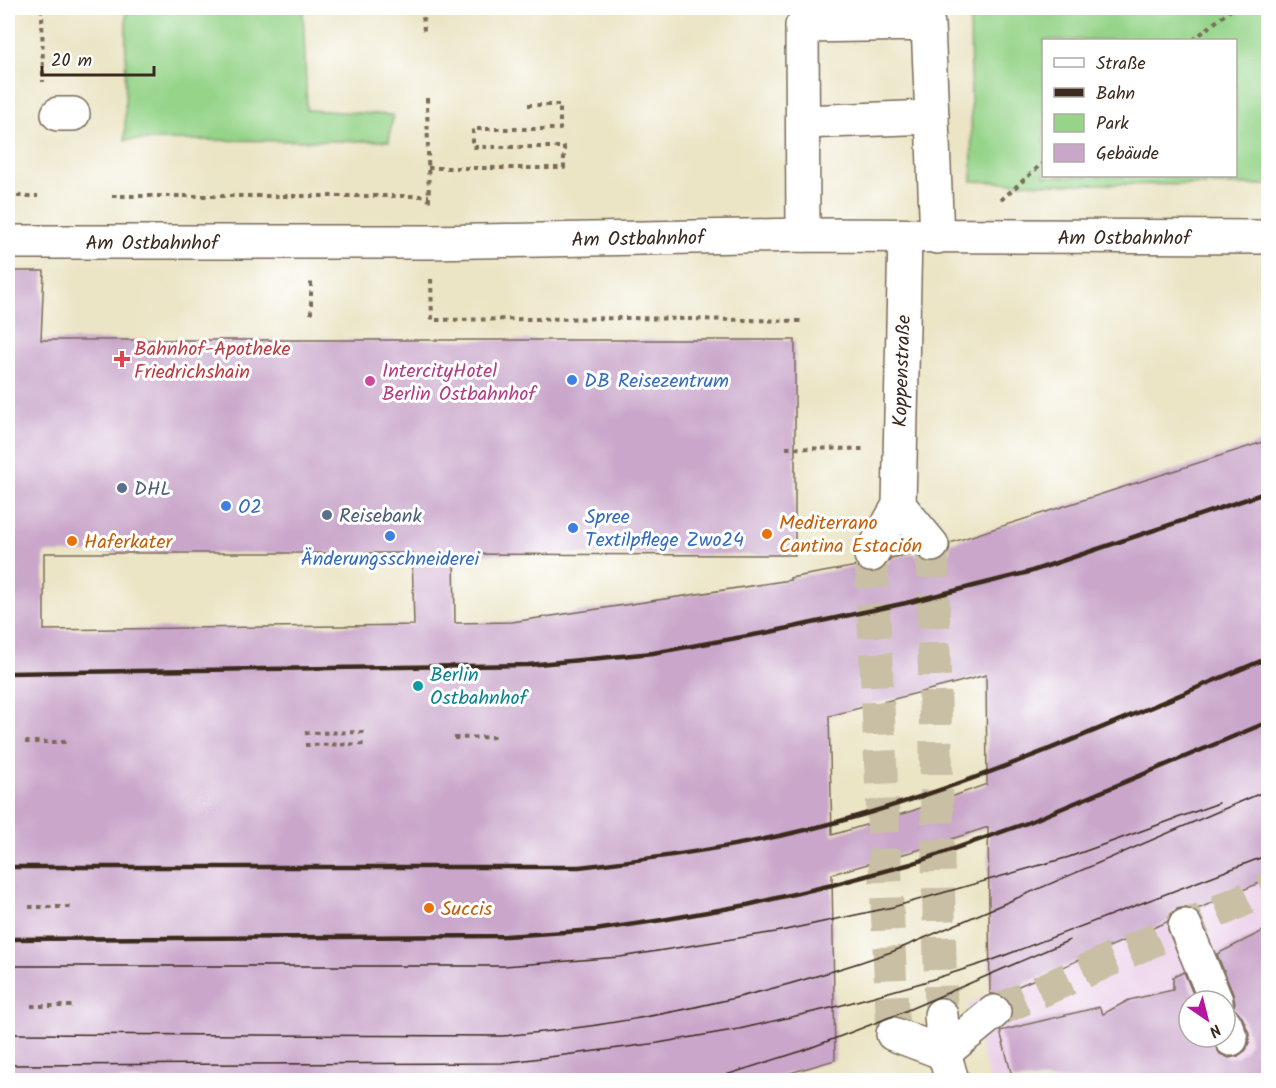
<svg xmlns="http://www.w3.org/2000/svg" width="1276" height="1088" viewBox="0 0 1276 1088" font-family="Kalam,sans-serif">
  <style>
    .built { fill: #ecd1ea; fill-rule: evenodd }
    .green { fill: #96d48a; stroke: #687f54; stroke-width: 1.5; fill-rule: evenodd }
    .building { fill: #c9a6ca; fill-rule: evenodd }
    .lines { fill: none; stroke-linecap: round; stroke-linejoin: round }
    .minor-tunnel { stroke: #c8bfa4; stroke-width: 33; stroke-dasharray: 33 16; stroke-linecap: butt }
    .minor-casing { stroke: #796b58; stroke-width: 36 }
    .path { stroke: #796b58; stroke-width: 4; stroke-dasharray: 4.5 4.5; stroke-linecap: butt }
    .minor { stroke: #fff; stroke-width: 33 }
    .tram { stroke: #3b2a1e; stroke-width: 1.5 }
    .rail { stroke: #3b2a1e; stroke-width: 4.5 }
    .health-dot { fill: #e0444e; stroke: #fff; stroke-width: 2 }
    .shop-dot { fill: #3f7fe0; stroke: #fff; stroke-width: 2 }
    .hotel-dot { fill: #d1479c; stroke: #fff; stroke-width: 2 }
    .service-dot { fill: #5c6f8a; stroke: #fff; stroke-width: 2 }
    .food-dot { fill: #e8710a; stroke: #fff; stroke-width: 2 }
    .culture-dot { fill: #0f9aa8; stroke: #fff; stroke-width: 2 }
    .labels { text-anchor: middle; stroke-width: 6; stroke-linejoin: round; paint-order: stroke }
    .street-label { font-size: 20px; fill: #3b2a1e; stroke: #fff }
    .health-label { font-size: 20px; fill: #be3a42; stroke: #fff; text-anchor: start }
    .hotel-label { font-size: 20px; fill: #b23c85; stroke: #fff; text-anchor: start }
    .shop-label { font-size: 20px; fill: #366cbe; stroke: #fff; text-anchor: start }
    .service-label { font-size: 20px; fill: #4e5e75; stroke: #fff; text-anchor: start }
    .food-label { font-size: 20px; fill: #c56008; stroke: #fff; text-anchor: start }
    .culture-label { font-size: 20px; fill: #0d838f; stroke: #fff; text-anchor: start }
  </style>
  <rect width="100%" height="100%" fill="#fff"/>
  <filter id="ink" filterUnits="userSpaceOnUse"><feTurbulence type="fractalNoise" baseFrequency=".0167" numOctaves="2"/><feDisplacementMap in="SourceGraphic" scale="12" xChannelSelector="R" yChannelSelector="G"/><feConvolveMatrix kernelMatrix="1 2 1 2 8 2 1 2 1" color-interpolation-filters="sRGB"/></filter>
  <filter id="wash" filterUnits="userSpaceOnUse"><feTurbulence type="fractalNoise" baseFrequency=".008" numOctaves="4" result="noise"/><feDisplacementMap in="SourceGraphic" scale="24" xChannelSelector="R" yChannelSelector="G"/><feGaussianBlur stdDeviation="1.35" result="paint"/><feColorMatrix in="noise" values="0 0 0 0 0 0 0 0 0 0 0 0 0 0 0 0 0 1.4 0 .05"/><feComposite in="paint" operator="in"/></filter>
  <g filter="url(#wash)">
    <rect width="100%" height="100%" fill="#ebe4c5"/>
    <path class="built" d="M1268 872V1080H990L968 1004ZM1189 1001H1225V1037H1189Z"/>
    <g class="green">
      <polygon points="126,8 303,8 307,110 393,115 389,141 125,140"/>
      <path d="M970 8H1268V185L1048 184 972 181ZM1044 40H1236V176H1044Z"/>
    </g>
    <g id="blocks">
      <g class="building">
        <path d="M8 271H44L41 340H795V555L454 554 455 623 512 622 790 580V578L857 566 862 572 872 574 881 571 891 558 914 553 925 562 936 563 944 559 949 552 950 543 1269 440V879L1195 910 1187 907 1177 909 1171 914 1167 922 1000 994H990L988 827 918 850 832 874 835 1060 766 1080H8ZM44 553H412L414 625 44 630ZM986 675 987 784 912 811 832 835 829 716Z"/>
        <polygon points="1269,928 1269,1080 1013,1080 1000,1031 1099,1007 1103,1014 1129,1000 1173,990 1173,977 1184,972 1196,1001 1189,1001 1189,1037 1210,1037 1220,1054 1229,1058 1238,1056 1246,1050 1249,1042 1249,1033 1242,1017 1233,1008 1235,1003 1233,994 1217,954"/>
      </g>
    </g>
  </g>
  <g filter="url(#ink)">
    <use href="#blocks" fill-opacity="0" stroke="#796b58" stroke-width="1.5"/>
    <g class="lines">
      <g class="minor-tunnel">
        <polyline points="932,545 941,1015"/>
        <polyline points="871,555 893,1034"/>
        <polyline points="994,1012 1268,889"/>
      </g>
      <defs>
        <g id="minor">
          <polyline points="58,114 73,114"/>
          <polyline points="803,122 932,117"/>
          <polyline points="803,235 802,26 928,24 937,237"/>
          <polyline points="8,242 430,242 803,235 1268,237"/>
          <polyline points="899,505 932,545"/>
          <polyline points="871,555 899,505 905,236"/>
          <polyline points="1185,926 1216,1001"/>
          <polyline points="941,1015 944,1053 952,1080"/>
          <polyline points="1225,1024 1231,1039"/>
          <polyline points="893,1034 944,1053"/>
          <polyline points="944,1053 994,1012"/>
        </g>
      </defs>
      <use href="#minor" class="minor-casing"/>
      <g class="path">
        <polyline points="42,8 43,82"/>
        <polyline points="423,8 424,34"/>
        <polyline points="1193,40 1233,8"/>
        <polyline points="427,98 429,205"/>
        <polyline points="428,168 564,168 564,147 473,147 473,129 560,129 560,105 528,105"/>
        <polyline points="8,196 38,196"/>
        <polyline points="112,196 429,196"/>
        <polyline points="1001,200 1044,162"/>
        <polyline points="431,279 432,320 630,318 802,321"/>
        <polyline points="311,314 311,278"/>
        <polyline points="786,448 865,449"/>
        <polyline points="305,733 368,732"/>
        <polyline points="454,738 496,737"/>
        <polyline points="25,742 66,742"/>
        <polyline points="305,745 368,744"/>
        <polyline points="29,907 70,907"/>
        <polyline points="31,1006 72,1006"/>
      </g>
      <use href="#minor" class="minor"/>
      <g class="tram">
        <polyline points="8,966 504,966 620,957 776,932 893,907 1069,857 1219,803"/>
        <path d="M8 1034 502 1036C635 1025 768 995 894 951L1268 790"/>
        <polyline points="8,1065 502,1063 658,1043 739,1029 835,1007 921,983 990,961 1268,855"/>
        <polyline points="710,1080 802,1051 896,1015 1070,940"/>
      </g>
      <g class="rail">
        <polyline points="8,673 528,665 653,653 770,632 906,603 1029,572 1268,492"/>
        <path d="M8 867H579C676 856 772 842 865 814 1004 773 1135 713 1268 658"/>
        <polyline points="8,939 506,936 595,930 662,920 747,905 832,885 911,864 1027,823 1268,722"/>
      </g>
    </g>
  </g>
  <path class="health-dot" d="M119 350h6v6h6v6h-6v6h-6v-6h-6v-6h6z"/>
  <g class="shop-dot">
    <circle cx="572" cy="380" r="6"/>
    <circle cx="226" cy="506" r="6"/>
    <circle cx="573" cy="528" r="6"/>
    <circle cx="390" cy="536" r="6"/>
  </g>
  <circle class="hotel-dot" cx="370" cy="381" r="6"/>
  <g class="service-dot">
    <circle cx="122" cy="488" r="6"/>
    <circle cx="327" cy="515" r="6"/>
  </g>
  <g class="food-dot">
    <circle cx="767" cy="534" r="6"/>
    <circle cx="72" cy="541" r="6"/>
    <circle cx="429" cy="908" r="6"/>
  </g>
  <circle class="culture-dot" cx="418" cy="686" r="6"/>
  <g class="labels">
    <g class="street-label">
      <text x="1124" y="244">Am Ostbahnhof</text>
      <text transform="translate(638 238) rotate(-1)" y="7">Am Ostbahnhof</text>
      <text x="152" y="249">Am Ostbahnhof</text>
      <text transform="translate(901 371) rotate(-88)" y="7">Koppenstraße</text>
    </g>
    <g class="health-label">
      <text x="134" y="355">Bahnhof-Apotheke<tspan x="134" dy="23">Friedrichshain</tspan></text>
    </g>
    <g class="hotel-label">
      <text x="382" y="377">IntercityHotel<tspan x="382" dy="23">Berlin Ostbahnhof</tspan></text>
    </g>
    <g class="shop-label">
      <text x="584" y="387">DB Reisezentrum</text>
      <text x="238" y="513">O2</text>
      <text x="585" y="523">Spree<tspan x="585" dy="23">Textilpflege Zwo24</tspan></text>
      <text x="390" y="565" text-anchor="middle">Änderungsschneiderei</text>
    </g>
    <g class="service-label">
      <text x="134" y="495">DHL</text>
      <text x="339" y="522">Reisebank</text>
    </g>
    <g class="food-label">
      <text x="779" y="529">Mediterrano<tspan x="779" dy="23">Cantina Estación</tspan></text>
      <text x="84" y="548">Haferkater</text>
      <text x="441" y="915">Succis</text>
    </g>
    <g class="culture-label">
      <text x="430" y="681">Berlin<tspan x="430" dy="23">Ostbahnhof</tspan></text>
    </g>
  </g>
  <rect width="1276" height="1088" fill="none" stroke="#fff" stroke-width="30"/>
  <rect x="1042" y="39" width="195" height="138" fill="#ffffff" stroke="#b1aaa5" stroke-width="1.5"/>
  <rect x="1054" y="58" width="30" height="9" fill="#ffffff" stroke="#b1aaa5" stroke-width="1.5"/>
  <text x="1096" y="69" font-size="18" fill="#3b2a1e">Straße</text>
  <rect x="1054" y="88" width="30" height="9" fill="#3b2a1e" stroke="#b1aaa5" stroke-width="1.5"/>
  <text x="1096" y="99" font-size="18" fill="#3b2a1e">Bahn</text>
  <rect x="1054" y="114" width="30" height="18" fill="#96d48a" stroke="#b1aaa5" stroke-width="1.5"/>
  <text x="1096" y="129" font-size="18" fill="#3b2a1e">Park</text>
  <rect x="1054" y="144" width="30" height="18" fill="#c9a6ca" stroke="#b1aaa5" stroke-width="1.5"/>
  <text x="1096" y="159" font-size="18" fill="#3b2a1e">Gebäude</text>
  <g transform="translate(1207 1019) rotate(145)"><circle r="28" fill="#ffffff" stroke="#b1aaa5" stroke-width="1.5"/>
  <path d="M0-4.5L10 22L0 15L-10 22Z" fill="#b5179e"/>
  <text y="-9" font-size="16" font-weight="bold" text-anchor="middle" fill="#3b2a1e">N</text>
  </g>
  <path d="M42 66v9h112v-9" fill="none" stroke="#3b2a1e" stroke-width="3"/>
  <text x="51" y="66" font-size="18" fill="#3b2a1e" stroke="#ffffff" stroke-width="4.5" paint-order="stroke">20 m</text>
</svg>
